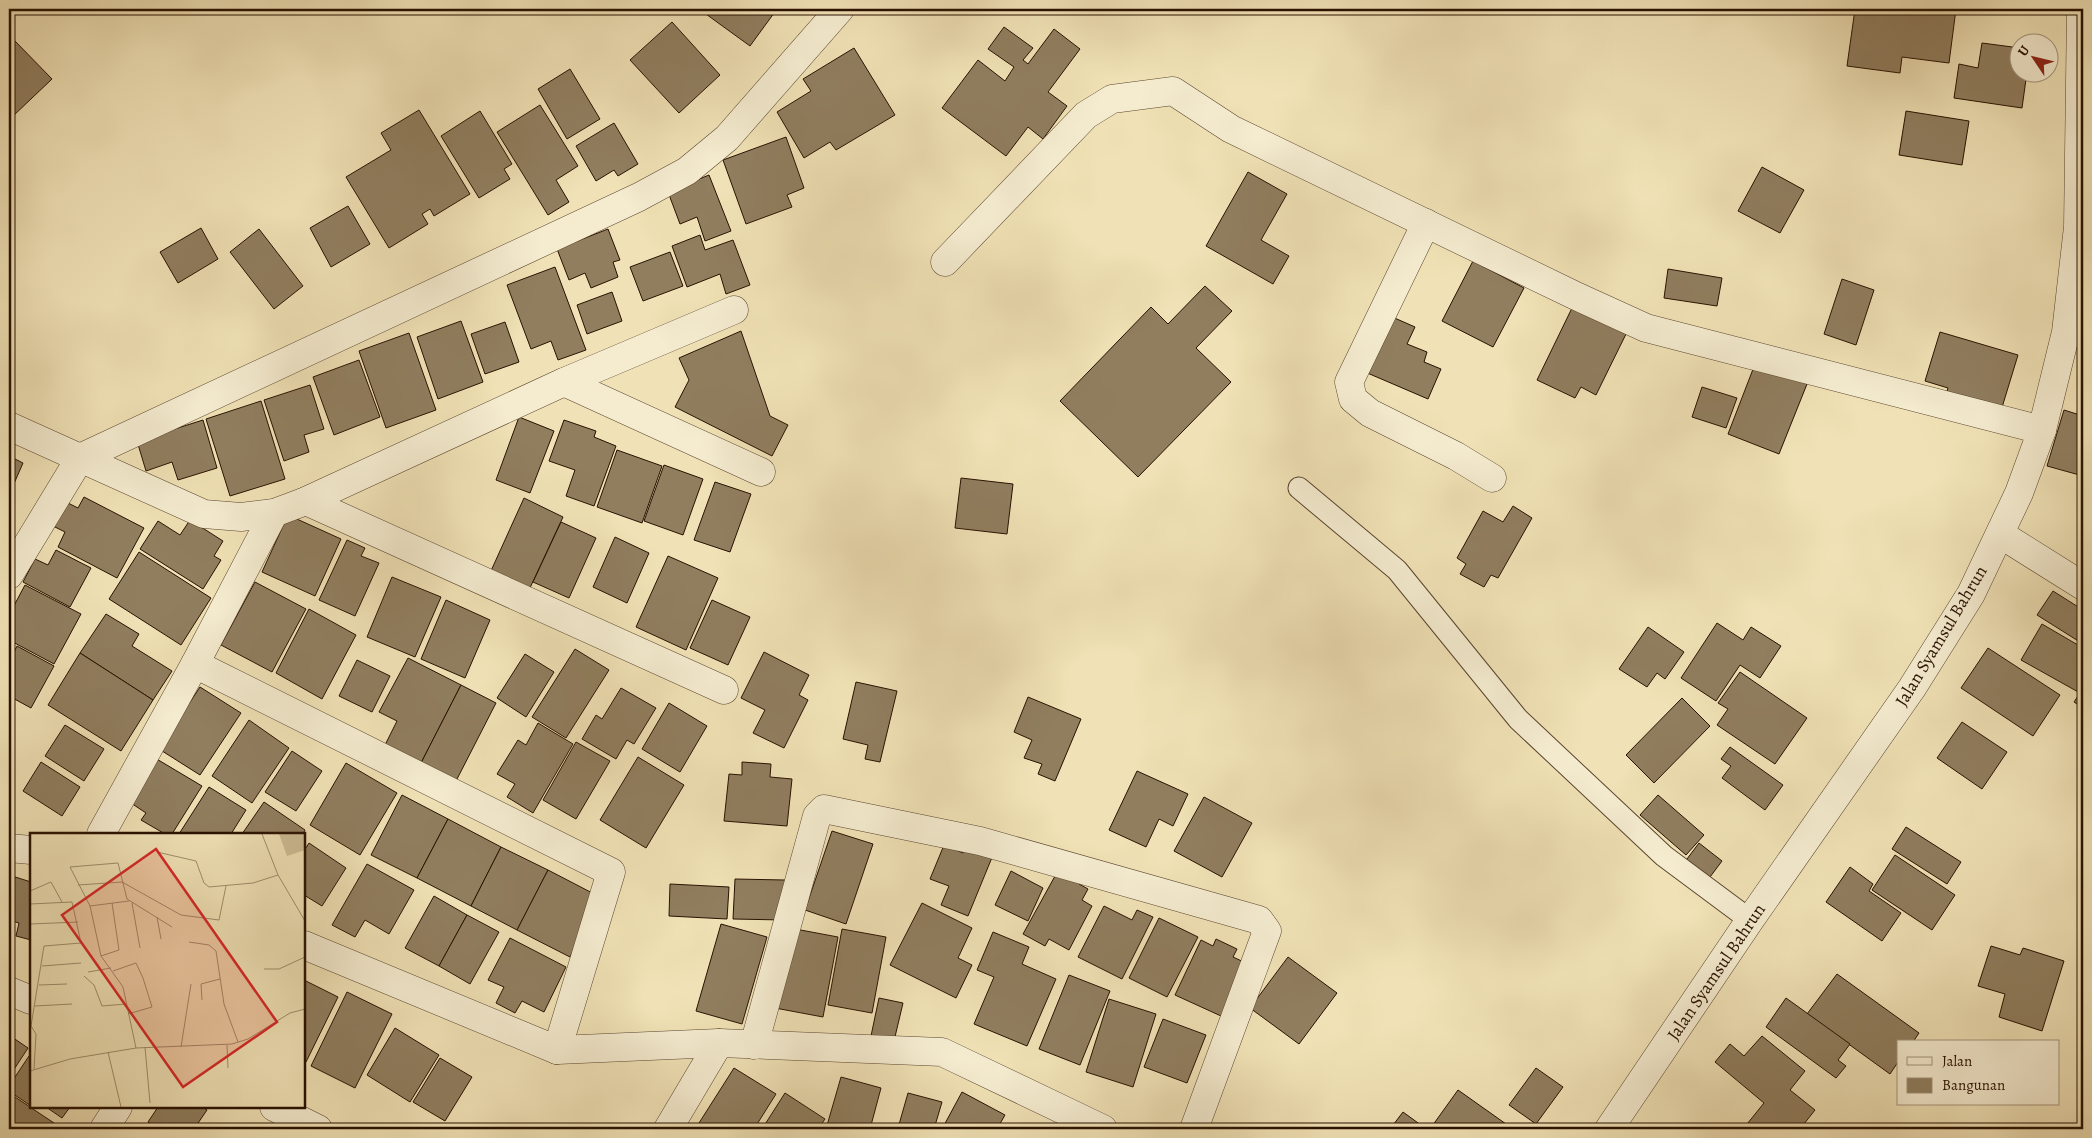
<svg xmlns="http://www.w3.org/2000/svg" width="2092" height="1138" viewBox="0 0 2092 1138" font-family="Alegreya,serif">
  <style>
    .building { fill: #907e5f; stroke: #281100 }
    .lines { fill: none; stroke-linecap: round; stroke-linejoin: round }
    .service-casing { stroke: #5a452e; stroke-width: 23 }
    .minor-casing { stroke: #5a452e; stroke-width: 29 }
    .service { stroke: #f5ecd0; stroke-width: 21 }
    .minor { stroke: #f5ecd0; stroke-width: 28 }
    .labels { text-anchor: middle; stroke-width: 5; stroke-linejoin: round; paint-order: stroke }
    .street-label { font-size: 18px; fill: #281100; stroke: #f5ecd0 }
    .inset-road { fill: none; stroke: #a08e6d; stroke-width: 1 }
    .view { fill: #d62828; fill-opacity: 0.15; stroke: #d62828; stroke-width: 2.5 }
    .inset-edge { fill: none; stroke: #281100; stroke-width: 2.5 }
  </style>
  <rect width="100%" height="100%" fill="#f0e2b6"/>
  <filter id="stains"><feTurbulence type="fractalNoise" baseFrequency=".004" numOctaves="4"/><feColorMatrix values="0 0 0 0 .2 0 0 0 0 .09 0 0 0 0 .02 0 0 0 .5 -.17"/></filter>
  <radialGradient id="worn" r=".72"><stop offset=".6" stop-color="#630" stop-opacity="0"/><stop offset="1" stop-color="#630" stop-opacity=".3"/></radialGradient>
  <g class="building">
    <polygon points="699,9 777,9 750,46"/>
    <polygon points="1855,9 1956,9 1949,63 1902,57 1900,73 1847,66"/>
    <polygon points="672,22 720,75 679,113 630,60"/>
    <polygon points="1004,27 1033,48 1023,60 1028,64 1054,29 1080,49 1048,92 1067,106 1043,139 1028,127 1006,156 942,108 978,60 1005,81 1014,67 988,49"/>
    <polygon points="14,40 52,79 12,117 9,113 9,45"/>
    <polygon points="1982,43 2020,48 2020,72 2027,72 2022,108 1954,98 1959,64 1978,68"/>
    <polygon points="854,48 895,115 836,150 830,142 804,158 777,112 811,91 803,79"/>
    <polygon points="570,69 600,119 567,139 538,89"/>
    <polygon points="540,105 578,166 556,180 569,202 548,215 497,132"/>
    <polygon points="419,110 470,194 434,216 430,209 422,214 428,224 389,248 346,177 391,150 381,133"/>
    <polygon points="480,111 512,164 504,169 510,179 479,198 441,136"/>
    <polygon points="1906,111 1969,121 1962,165 1899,155"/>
    <polygon points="614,123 638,164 618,176 614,170 596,181 576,146"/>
    <polygon points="786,137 804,188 787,195 792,207 746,224 723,160"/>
    <polygon points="1762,167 1804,190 1780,233 1738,211"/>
    <polygon points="1248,172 1287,194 1261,240 1289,256 1273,284 1206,246"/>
    <polygon points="709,175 731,231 705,241 697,217 680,224 668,192"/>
    <polygon points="348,206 370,244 331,267 310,228"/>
    <polygon points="201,228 218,259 178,283 160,252"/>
    <polygon points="259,229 303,286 274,309 230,252"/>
    <polygon points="608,229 620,260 613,262 618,277 591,288 585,273 569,280 557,249"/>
    <polygon points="700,235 705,250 733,240 750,285 726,294 720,274 687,287 672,246"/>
    <polygon points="670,252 683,286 643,301 630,267"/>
    <polygon points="1473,261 1524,288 1493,347 1442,321"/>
    <polygon points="555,267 586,350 558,360 551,341 531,349 507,285"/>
    <polygon points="1668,269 1722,278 1717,306 1664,298"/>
    <polygon points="1842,279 1874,290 1856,345 1824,334"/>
    <polygon points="1205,286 1232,311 1196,348 1231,382 1138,477 1060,401 1151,307 1168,324"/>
    <polygon points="612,292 622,321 587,334 577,305"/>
    <polygon points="1572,308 1626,334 1596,395 1581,387 1575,398 1537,380"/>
    <polygon points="1390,316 1415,327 1407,344 1427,352 1424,362 1441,369 1428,399 1365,372"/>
    <polygon points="461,321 483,382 438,399 417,337"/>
    <polygon points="505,322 519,362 485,374 471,334"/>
    <polygon points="741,331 770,416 788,425 772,456 675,407 689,380 679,358"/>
    <polygon points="1940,332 2018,355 2000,414 1945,397 1948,388 1925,381"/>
    <polygon points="409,333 436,410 386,428 359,351"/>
    <polygon points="359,360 380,417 334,435 313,377"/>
    <polygon points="1755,364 1807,384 1779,454 1728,434"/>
    <polygon points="310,385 324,429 304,435 309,452 284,461 264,400"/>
    <polygon points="1702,387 1737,398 1726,428 1692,417"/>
    <polygon points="261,401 285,479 230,496 206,419"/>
    <polygon points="2064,410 2083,416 2083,476 2047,466"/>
    <polygon points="519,417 554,431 530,493 496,480"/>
    <polygon points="203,420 217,468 178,480 172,462 146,471 137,441"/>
    <polygon points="564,420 596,431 594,437 616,446 594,506 566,496 575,470 549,461"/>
    <polygon points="617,450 662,466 642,523 597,507"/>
    <polygon points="9,456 23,463 9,495"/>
    <polygon points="664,465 703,479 683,535 644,521"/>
    <polygon points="961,478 1013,484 1007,534 955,528"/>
    <polygon points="715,482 751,494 730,552 694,540"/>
    <polygon points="84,497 144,528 117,578 58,547 65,532 53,526 66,502 78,508"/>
    <polygon points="524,498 563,517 529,590 490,573"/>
    <polygon points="1513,506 1532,518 1498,578 1491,575 1484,587 1460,574 1466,564 1457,558 1483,511 1503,522"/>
    <polygon points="288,515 341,539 315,596 262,572"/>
    <polygon points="190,520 223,541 214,556 221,560 203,589 140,549 158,521 180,535"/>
    <polygon points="561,522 596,538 569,598 533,582"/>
    <polygon points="615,537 649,553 627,603 593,587"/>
    <polygon points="347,540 365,548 361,556 379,563 355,616 319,600"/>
    <polygon points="56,550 91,568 70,607 23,582 35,559 48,565"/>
    <polygon points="139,552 211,598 181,645 109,599"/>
    <polygon points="668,556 718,578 686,650 636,627"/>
    <polygon points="392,577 441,597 415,657 367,637"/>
    <polygon points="255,582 306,609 272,672 221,645"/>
    <polygon points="25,585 81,614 54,664 9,640 9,615"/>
    <polygon points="2053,591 2083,610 2083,644 2037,615"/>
    <polygon points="446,600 490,620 465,678 421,659"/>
    <polygon points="712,600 750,617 728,665 690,648"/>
    <polygon points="309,609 356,635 322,699 276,673"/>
    <polygon points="106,614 139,634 132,646 172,671 153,700 80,653"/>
    <polygon points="1717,623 1743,640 1751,627 1781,646 1760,678 1740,665 1716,701 1681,678"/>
    <polygon points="2042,624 2083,648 2083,708 2074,702 2080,693 2021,660"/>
    <polygon points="1648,627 1684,652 1665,679 1657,673 1647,687 1619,669"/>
    <polygon points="17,646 54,666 31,708 9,696 9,662"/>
    <polygon points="1988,648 2060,695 2033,736 1961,688"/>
    <polygon points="575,649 609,670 566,738 532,717"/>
    <polygon points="764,652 809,675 799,695 808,700 784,748 753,733 765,710 741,698"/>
    <polygon points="80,653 153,700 121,751 48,705"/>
    <polygon points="525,654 554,672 526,717 497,698"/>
    <polygon points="408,658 461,685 421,763 385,745 397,721 379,712"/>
    <polygon points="357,660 390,676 372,712 339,696"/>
    <polygon points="1740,672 1807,718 1775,764 1717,725 1728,709 1718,703"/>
    <polygon points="856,682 897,691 880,762 865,759 868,745 843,739"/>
    <polygon points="461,685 496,703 456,781 421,763"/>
    <polygon points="200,687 241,713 200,775 159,749"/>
    <polygon points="621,688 656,708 634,744 627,740 616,759 582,739 596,715 602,719"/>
    <polygon points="1028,697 1081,719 1055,781 1038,774 1042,764 1024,758 1032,740 1014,732"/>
    <polygon points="1682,698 1710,726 1654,783 1626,755"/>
    <polygon points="669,703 707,726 680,772 642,749"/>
    <polygon points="249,720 289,748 252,803 212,776"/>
    <polygon points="1962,722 2007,752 1982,789 1937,758"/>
    <polygon points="538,723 573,744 533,813 507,797 515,784 497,774 518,740 526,745"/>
    <polygon points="65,725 104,749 84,781 45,756"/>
    <polygon points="576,742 610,761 576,819 543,800"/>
    <polygon points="1730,747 1783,785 1765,810 1722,778 1731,766 1721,759"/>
    <polygon points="292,751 322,771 296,811 265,792"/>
    <polygon points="638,757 684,785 646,848 600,820"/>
    <polygon points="155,758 202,786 172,834 165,834 141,820 146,813 128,801"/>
    <polygon points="41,762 80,787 62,816 23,791"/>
    <polygon points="742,762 771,764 770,777 792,779 787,826 724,821 729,774 742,775"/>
    <polygon points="346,763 397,793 360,855 310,825"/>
    <polygon points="1137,771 1188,794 1173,826 1159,819 1146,847 1109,830"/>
    <polygon points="209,787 246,810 231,834 179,834"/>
    <polygon points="402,795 448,819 417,878 371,855"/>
    <polygon points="1658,795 1704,835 1686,855 1640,815"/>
    <polygon points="1204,797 1252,823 1222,877 1174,851"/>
    <polygon points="264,802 305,830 303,834 242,834"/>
    <polygon points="448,819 501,847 471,906 417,878"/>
    <polygon points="1906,827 1961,862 1947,884 1892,849"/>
    <polygon points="832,831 873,844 846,924 805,910"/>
    <polygon points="309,843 346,868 322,906 304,895 304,851"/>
    <polygon points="1699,843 1722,861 1707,881 1684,863"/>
    <polygon points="944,845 963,853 966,845 993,855 968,916 941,905 949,886 930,879"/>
    <polygon points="501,847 548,870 517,930 471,906"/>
    <polygon points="1895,855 1955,895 1932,930 1872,890"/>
    <polygon points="367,864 414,890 389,934 365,920 355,937 332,925"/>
    <polygon points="1060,867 1082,879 1079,884 1088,889 1082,900 1092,906 1069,950 1049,939 1045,946 1023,934"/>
    <polygon points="1850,867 1873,884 1869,891 1901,913 1882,941 1826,902"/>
    <polygon points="548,870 600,897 570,957 517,930"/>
    <polygon points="1011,871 1043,888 1028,921 995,905"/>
    <polygon points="12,876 31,882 31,940 16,936 19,923 9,920 9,887"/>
    <polygon points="735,879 785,880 783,920 733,919"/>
    <polygon points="670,884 729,887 727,919 669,916"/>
    <polygon points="434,896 467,915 439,966 405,948"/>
    <polygon points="922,903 972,928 958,958 972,965 956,998 890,965"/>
    <polygon points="1104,906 1132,920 1137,910 1153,917 1122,979 1078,957"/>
    <polygon points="467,915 499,932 470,984 439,966"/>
    <polygon points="1159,918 1198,937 1167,997 1129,978"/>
    <polygon points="721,924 767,937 742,1024 696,1011"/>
    <polygon points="790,928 838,937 823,1017 775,1008"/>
    <polygon points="842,929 886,937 872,1013 828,1005"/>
    <polygon points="993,932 1029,947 1022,964 1056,979 1027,1046 974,1024 994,977 977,970"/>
    <polygon points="510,938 566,967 544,1012 522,1001 515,1013 496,1003 504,987 488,980"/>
    <polygon points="1216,939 1237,949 1233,957 1246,963 1221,1016 1175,995 1201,940 1213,946"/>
    <polygon points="1991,946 2020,955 2023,948 2064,961 2042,1031 1999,1017 2005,994 1978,986"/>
    <polygon points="1288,957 1337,993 1299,1044 1250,1008"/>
    <polygon points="1837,974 1919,1033 1913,1042 1898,1042 1898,1062 1890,1074 1807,1014"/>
    <polygon points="1069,975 1110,991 1080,1065 1039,1049"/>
    <polygon points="304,980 338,997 306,1062 304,1061"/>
    <polygon points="347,992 392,1014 355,1088 311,1066"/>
    <polygon points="879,998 903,1003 894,1041 871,1036"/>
    <polygon points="1786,998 1850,1044 1838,1060 1846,1066 1836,1078 1766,1027"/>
    <polygon points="1109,999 1156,1014 1133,1087 1086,1072"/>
    <polygon points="1163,1019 1206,1035 1187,1083 1144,1067"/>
    <polygon points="395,1028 439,1055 410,1102 367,1075"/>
    <polygon points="9,1035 28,1048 9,1077"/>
    <polygon points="1762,1036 1805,1071 1790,1090 1815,1110 1800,1129 1743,1129 1764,1103 1715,1062 1730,1044 1744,1056"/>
    <polygon points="29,1056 31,1058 31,1106 9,1091 9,1086"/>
    <polygon points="440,1058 472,1077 445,1121 413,1102"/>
    <polygon points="734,1068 776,1094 754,1129 703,1129 705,1127 699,1123"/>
    <polygon points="1536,1068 1563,1087 1536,1124 1509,1105"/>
    <polygon points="841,1077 881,1088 870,1129 826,1129"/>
    <polygon points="1458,1090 1506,1124 1502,1129 1430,1129"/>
    <polygon points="962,1092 1005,1115 997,1129 942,1129"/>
    <polygon points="9,1093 63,1129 9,1129"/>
    <polygon points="785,1093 825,1119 818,1129 762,1129"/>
    <polygon points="908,1093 942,1102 934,1129 880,1129 881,1124 898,1128"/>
    <polygon points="46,1107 70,1107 62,1118"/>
    <polygon points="158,1107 202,1107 207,1110 194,1129 159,1129 148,1122"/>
    <polygon points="1403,1112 1425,1128 1424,1129 1390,1129"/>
  </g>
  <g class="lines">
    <defs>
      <polyline id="service" points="1299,488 1397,570 1518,719 1664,856 1750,920"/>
      <g id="minor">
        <polyline points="1426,223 1349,382 1353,399 1370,413 1456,456 1492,478"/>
        <polyline points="945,262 1086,115 1112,99 1173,91 1231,129 1576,296 1646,328 2042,430"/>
        <polyline points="564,382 761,472"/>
        <polyline points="9,426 204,514 241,517 274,513 306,501 564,382 734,310"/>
        <polyline points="306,501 724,690"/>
        <polyline points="2000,534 2083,586"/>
        <polyline points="9,575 80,458 639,197 687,171 727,138 840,9"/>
        <polyline points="195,664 611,872 557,1050"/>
        <polyline points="101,834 195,664 274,513"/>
        <polyline points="9,848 31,850"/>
        <polyline points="304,945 557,1050 719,1043 942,1052 1103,1129"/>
        <polyline points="9,991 31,1000"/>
        <polyline points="754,1045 817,816 824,809 980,841 1259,920 1267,931 1194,1129"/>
        <polyline points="274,1107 318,1129"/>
        <polyline points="104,1129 118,1107"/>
        <polyline points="668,1129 719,1043"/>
        <polyline points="1609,1129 1750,920 1912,688 1971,594 2019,493 2042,430 2066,332 2078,227 2081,9"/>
      </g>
    </defs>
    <use href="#service" class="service-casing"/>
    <use href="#minor" class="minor-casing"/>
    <use href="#service" class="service"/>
    <use href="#minor" class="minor"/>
  </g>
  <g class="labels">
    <g class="street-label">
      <text transform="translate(1941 636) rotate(-59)" y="6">Jalan Syamsul Bahrun</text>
      <text transform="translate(1716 972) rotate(-56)" y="6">Jalan Syamsul Bahrun</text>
    </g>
  </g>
  <g transform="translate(30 833)">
    <rect width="275" height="275" fill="#f0e2b6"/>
    <path d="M249 1H275V17L257 23Z" fill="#cebe97"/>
    <path class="inset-road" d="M232 1 248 42 275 88M127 19 166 28 174 50 179 54 223 50 248 42M48 52 92 49 151 82 189 87 196 53M0 58 21 49 32 69M102 70 110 115M0 71 42 69 51 110 14 113 1 193 6 201 4 236M60 73 99 68M127 84 131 106M0 91 48 89M159 109 179 112 186 118 194 171 208 209M71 123 89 117 82 70M12 133 51 130M234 136H249L275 124M83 138 106 130 113 145 122 174 98 181M58 139 81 135M54 143 64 152 72 173 96 171M9 152 37 151M172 167 171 151 190 146M5 173 42 171M197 212 198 235M115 214 120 270M151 214 161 151M106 215 93 154 71 123 60 73 40 34 88 30 97 66 142 94M78 219 91 274M0 238 40 226 106 215 202 211 218 206 260 180 275 176"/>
    <path class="view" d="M126 16 247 189 153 254 32 82Z"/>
    <rect width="275" height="275" class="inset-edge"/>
  </g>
  <rect width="2092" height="1138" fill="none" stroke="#f0e2b6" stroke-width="30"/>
  <rect x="10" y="10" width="2072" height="1118" fill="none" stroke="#281100" stroke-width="2.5"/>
  <rect x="15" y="15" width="2062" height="1108" fill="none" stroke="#281100"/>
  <rect x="1897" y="1040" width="162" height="65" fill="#f5ecd0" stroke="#a3947d"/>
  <rect x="1907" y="1057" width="25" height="8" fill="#f5ecd0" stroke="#a3947d"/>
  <text x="1942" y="1066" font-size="15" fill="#281100">Jalan</text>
  <rect x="1907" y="1078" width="25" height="15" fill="#907e5f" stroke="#a3947d"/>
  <text x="1942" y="1090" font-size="15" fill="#281100">Bangunan</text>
  <g transform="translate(2034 58) rotate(305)"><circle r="24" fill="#f5ecd0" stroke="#a3947d"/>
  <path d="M0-4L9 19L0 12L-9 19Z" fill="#8f2418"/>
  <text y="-8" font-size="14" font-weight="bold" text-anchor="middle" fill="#281100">U</text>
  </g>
  <rect width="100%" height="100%" filter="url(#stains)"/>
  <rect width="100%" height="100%" fill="url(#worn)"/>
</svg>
